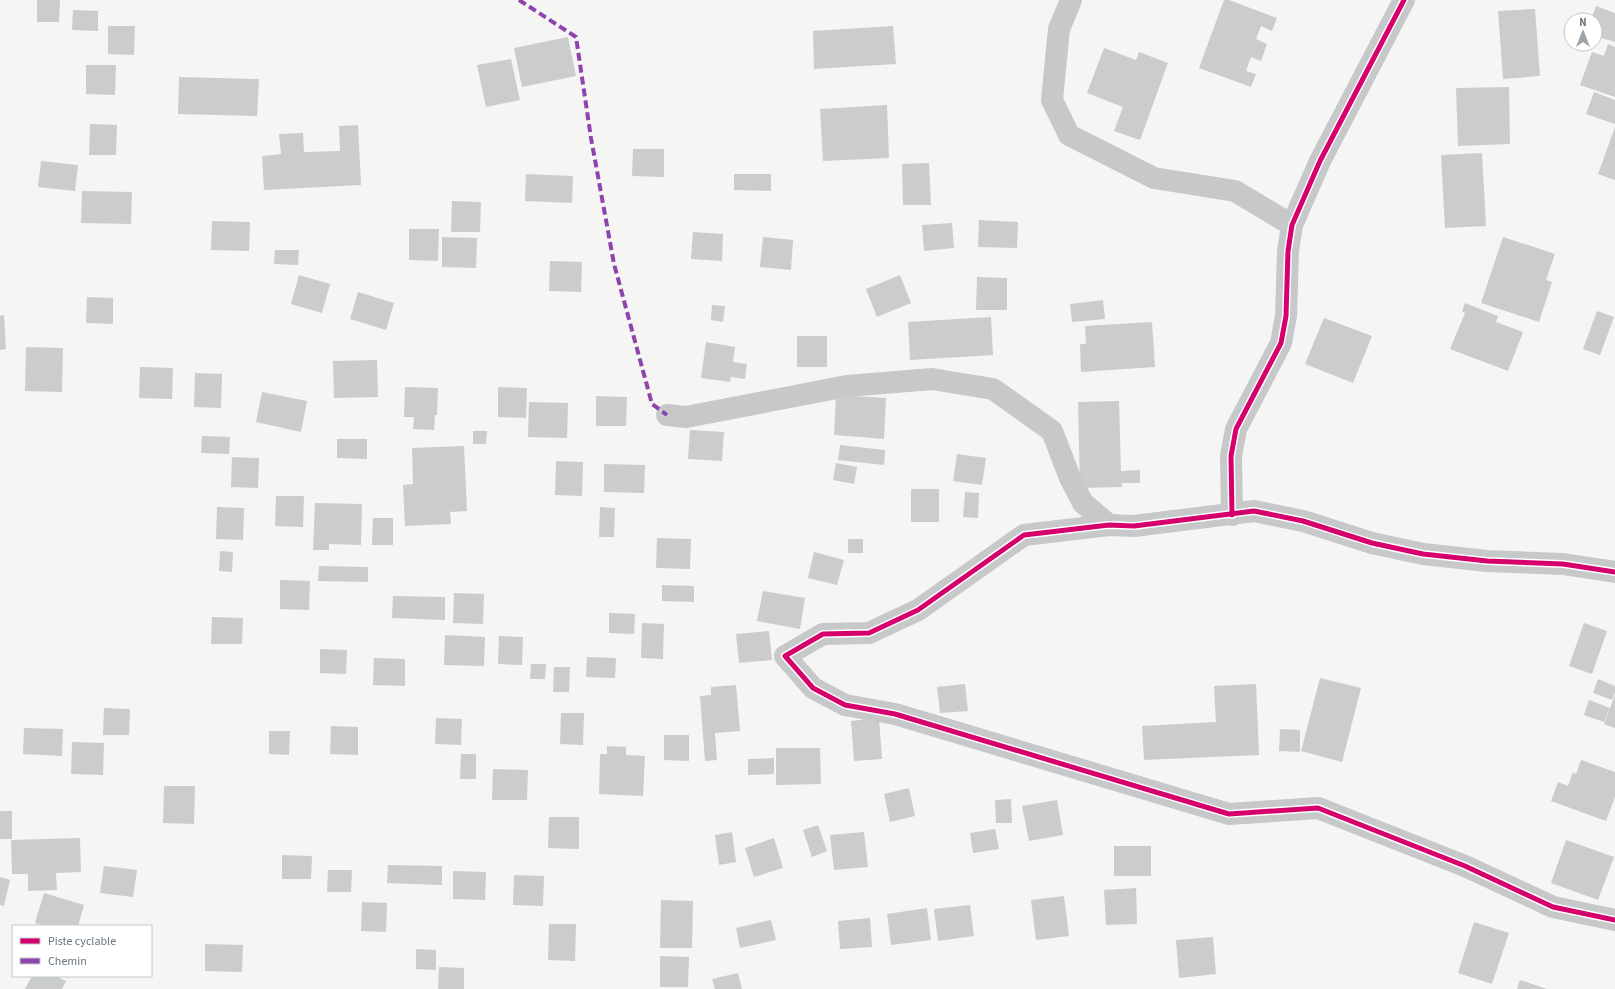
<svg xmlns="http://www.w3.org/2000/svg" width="1615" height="989" viewBox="0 0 1615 989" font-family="'Source Sans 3',sans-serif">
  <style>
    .building { fill: #cbcccc }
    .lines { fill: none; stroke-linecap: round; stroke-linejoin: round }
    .minor { stroke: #c6c8c9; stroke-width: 22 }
    .quiet { stroke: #8e44ad; stroke-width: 4; stroke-dasharray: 8 4; stroke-linecap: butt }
    .cycleway-casing { stroke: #fff; stroke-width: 8 }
    .cycleway { stroke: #d6006c; stroke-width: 5 }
  </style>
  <rect width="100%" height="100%" fill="#f5f5f4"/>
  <g class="building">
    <polygon points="37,0 60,0 59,22 37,22"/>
    <polygon points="1224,0 1229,0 1277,18 1272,31 1261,26 1256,39 1267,44 1261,61 1251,57 1246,71 1256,74 1251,87 1199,68"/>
    <polygon points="1596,6 1615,13 1615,42 1595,36 1595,20 1591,20"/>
    <polygon points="1535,9 1540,76 1503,79 1498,11"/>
    <polygon points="73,10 98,11 98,31 72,30"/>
    <polygon points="108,26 135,26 134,55 108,54"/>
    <polygon points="893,26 896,64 814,69 813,31"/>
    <polygon points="568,37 576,76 522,87 514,48"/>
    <polygon points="1608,44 1615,47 1615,97 1580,85 1592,52 1604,56"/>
    <polygon points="1104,48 1136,60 1139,52 1168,63 1140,140 1114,131 1123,107 1087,93"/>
    <polygon points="511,59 520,100 486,107 477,65"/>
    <polygon points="86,65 116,65 115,95 86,94"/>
    <polygon points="179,77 259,79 257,116 178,114"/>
    <polygon points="1509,87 1510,144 1458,146 1456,88"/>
    <polygon points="1594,92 1615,100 1615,124 1586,114"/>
    <polygon points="887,105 889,158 823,161 820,109"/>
    <polygon points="90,124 117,125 116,155 89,155"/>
    <polygon points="358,125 361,185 264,190 262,156 281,154 279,134 303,133 304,152 340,151 339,126"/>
    <polygon points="1615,127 1615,180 1598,174"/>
    <polygon points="633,149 664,149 664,177 632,176"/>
    <polygon points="1482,153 1486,226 1445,228 1441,155"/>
    <polygon points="41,161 78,165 75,191 38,187"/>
    <polygon points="929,163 931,205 903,205 902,164"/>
    <polygon points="526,174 573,176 572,203 525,201"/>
    <polygon points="734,174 771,174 771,191 734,190"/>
    <polygon points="82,191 132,192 131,224 81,223"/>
    <polygon points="452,201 481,202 480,232 451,232"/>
    <polygon points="979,220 1018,222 1017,248 978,247"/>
    <polygon points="212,221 250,222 249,251 211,250"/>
    <polygon points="952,223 954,248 924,251 922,225"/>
    <polygon points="409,229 439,229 438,261 409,260"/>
    <polygon points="693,232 723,234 722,261 691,259"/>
    <polygon points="442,237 477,238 476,268 442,267"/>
    <polygon points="763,237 793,240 791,270 760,267"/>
    <polygon points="1503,237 1555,254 1546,280 1552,282 1539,322 1481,303"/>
    <polygon points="275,250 299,250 298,265 274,264"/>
    <polygon points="550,261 582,262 581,292 549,291"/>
    <polygon points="299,275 330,284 322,313 291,304"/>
    <polygon points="900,275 911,303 877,317 866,289"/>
    <polygon points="977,277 1007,278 1007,310 976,310"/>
    <polygon points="358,292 394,303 386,330 350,319"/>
    <polygon points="87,297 113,298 113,324 86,323"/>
    <polygon points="1103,300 1105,319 1072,322 1070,304"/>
    <polygon points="1465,303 1498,316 1496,322 1523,332 1508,371 1450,349 1465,313 1462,311"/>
    <polygon points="712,305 725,306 723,322 711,320"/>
    <polygon points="1597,311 1614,317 1600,355 1583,349"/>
    <polygon points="4,315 6,349 0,350 0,316"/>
    <polygon points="991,317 993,355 910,360 908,322"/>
    <polygon points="1324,318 1372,336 1353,383 1305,364"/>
    <polygon points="1152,322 1155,367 1081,372 1080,344 1086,344 1085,326"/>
    <rect x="797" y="336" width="30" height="31"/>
    <polygon points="706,342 735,347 733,362 747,364 745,379 731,377 730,382 701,378"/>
    <polygon points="26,347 63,348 62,392 25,391"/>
    <polygon points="377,360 378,397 334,398 333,361"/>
    <polygon points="140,367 173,368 172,399 139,398"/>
    <polygon points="195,373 222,374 221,408 194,407"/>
    <polygon points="405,387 438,388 437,415 435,415 434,430 413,429 414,417 404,417"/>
    <polygon points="498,387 527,388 526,418 498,417"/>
    <polygon points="262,392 307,401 301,432 256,422"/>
    <polygon points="836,395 886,398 884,439 834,435"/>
    <polygon points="596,396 627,397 626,426 596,426"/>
    <polygon points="1119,401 1121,471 1140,470 1140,483 1122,483 1122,487 1080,488 1078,402"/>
    <polygon points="529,402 568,403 567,438 528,437"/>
    <polygon points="690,430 724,432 722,461 688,459"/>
    <polygon points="473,431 487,431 486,444 473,444"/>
    <polygon points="202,436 230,437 229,454 201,453"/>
    <polygon points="337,439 367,439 367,459 337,458"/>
    <polygon points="840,445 885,450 884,465 838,460"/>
    <polygon points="464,446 467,511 450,512 451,524 405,526 403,485 413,484 412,448"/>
    <polygon points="957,454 986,458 982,485 953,481"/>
    <polygon points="232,457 259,458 258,488 231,487"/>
    <polygon points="556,461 583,462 582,496 555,495"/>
    <polygon points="836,463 857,467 854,484 833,480"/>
    <polygon points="604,464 645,465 644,493 604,492"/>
    <rect x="911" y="489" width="28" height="33"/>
    <polygon points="965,492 979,493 978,518 963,517"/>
    <polygon points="276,496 304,496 303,527 275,526"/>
    <polygon points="315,503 362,504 361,545 329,544 329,550 313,550"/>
    <polygon points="217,507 244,508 243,540 216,539"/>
    <polygon points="600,507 615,508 614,537 599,537"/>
    <polygon points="373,518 393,518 393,545 372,545"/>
    <polygon points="657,538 691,539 690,569 656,568"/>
    <rect x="848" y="539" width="15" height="14"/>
    <polygon points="220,551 233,552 232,572 219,571"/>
    <polygon points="814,552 844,560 837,585 808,578"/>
    <polygon points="319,566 368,567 368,582 318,581"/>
    <polygon points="280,580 310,581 309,610 280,609"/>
    <polygon points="662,585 694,586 694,602 662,601"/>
    <polygon points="763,591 805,598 800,629 757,621"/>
    <polygon points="454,593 484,594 483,624 453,623"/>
    <polygon points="393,596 445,597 445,620 392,618"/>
    <polygon points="609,613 635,614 634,634 609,633"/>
    <polygon points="212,617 243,618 242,644 211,644"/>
    <polygon points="642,623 664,624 663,659 641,658"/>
    <polygon points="1584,623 1607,631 1592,674 1569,666"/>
    <polygon points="769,631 772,660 739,663 736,634"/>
    <polygon points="445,635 485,637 484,666 444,665"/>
    <polygon points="499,636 523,637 522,665 498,664"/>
    <polygon points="320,649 347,650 346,674 320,673"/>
    <polygon points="587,657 616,658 615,678 586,677"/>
    <polygon points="374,658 405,659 405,686 373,685"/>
    <polygon points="531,664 546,664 545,679 530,679"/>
    <polygon points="554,667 570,667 569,692 553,692"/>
    <polygon points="1320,678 1361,688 1342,762 1301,751"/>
    <polygon points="1598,679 1615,686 1615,693 1612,700 1593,693"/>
    <polygon points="965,684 968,711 940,713 937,687"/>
    <polygon points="1256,684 1259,755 1144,760 1142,726 1216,722 1214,686"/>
    <polygon points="736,685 740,731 715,733 717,760 705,761 700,696 711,695 711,687"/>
    <polygon points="1615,695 1615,728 1604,724"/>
    <polygon points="1589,700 1610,708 1604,722 1584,715"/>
    <polygon points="104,708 130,709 129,735 103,735"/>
    <polygon points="561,713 584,713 583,745 560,744"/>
    <polygon points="436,718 462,719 461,745 435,744"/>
    <polygon points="879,718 882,759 854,761 851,721"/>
    <polygon points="331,726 358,727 358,755 330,754"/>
    <polygon points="24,728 63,729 62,756 23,754"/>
    <polygon points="1280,729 1300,730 1300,752 1279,751"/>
    <polygon points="269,731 290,731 289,755 269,754"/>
    <polygon points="664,735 689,735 689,761 664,760"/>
    <polygon points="72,742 104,743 103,775 71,774"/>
    <polygon points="607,746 626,747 626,755 645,756 643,796 599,794 600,754 607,754"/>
    <polygon points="776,748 820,748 821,784 776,785"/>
    <polygon points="461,754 476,754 476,779 460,779"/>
    <polygon points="774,758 774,774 748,775 748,759"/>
    <polygon points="1581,760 1615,772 1615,797 1606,821 1551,801 1558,782 1568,786 1573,772 1576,774"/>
    <polygon points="493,769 528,770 527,800 492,800"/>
    <polygon points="164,786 195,786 194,824 163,823"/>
    <polygon points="909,788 915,816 890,822 884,794"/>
    <polygon points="1011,799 1012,823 996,823 995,800"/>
    <polygon points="1057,800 1063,835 1029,841 1022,806"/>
    <rect x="0" y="811" width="12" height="28"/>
    <polygon points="549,817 579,817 579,849 548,848"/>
    <polygon points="818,825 827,851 812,857 803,830"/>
    <polygon points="995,829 999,849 973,853 970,833"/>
    <polygon points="732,832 736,862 719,865 715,835"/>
    <polygon points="864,832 868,867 834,870 830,835"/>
    <polygon points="80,838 81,872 56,873 57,890 28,891 28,874 12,874 11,840"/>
    <polygon points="774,838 783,868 754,877 745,848"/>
    <polygon points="1566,840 1614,857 1598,900 1551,883"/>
    <rect x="1114" y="846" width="37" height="30"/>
    <polygon points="282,855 312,856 311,879 282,879"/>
    <polygon points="388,865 442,866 442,885 387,883"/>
    <polygon points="104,866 137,870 133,897 100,893"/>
    <polygon points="328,870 352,870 351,892 327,892"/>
    <polygon points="453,871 486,872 485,900 453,899"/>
    <polygon points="514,875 544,876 543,906 513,905"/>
    <polygon points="0,877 10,880 4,906 0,905"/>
    <polygon points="1136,888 1137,924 1106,925 1104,890"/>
    <polygon points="44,893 84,905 78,926 46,926 35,923"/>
    <polygon points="1064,896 1069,936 1036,940 1031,900"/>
    <polygon points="661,900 693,901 692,948 660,948"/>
    <polygon points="362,902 387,903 386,932 361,931"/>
    <polygon points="970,905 974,936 938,941 934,909"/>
    <polygon points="927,908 931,940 891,945 887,914"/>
    <polygon points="870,918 872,947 840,949 838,921"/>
    <polygon points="771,920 776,940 740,948 736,928"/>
    <polygon points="1474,922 1509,933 1492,984 1458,973"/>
    <polygon points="549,924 576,924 575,961 548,960"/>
    <polygon points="1213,937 1216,974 1179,978 1176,940"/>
    <polygon points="205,944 243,945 242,972 205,971"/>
    <polygon points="416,949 436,950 436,970 416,969"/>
    <polygon points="660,956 689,957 688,987 660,987"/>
    <polygon points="439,967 464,968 464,989 438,989"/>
    <polygon points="738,973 742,989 715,989 712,979"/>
    <polygon points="32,976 56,976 66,981 62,989 25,989"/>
    <polygon points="1520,980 1547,989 1517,989"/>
  </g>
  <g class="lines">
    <g class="minor">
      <polyline points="1071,0 1059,29 1052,100 1069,135 1154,178 1235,191 1292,225"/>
      <polyline points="667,415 686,417 847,386 932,379 993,389 1052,431 1070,478 1083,503 1109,525"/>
      <polyline points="1232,515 1231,456 1236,429 1281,343 1286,316 1288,251 1292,225 1320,161 1404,0"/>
      <polyline points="1615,572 1563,564 1487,561 1423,554 1372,543 1303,521 1254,511 1134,526 1109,525 1024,535 918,610 869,633 823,634 785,656 813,688 845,705 895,714 1229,814 1318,808 1465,866 1553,907 1615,920"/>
    </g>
    <polyline class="quiet" points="519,0 576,37 591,138 614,264 652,404 667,415"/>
    <defs>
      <g id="cycleway">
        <polyline points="1232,515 1231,456 1236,429 1281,343 1286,316 1288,251 1292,225 1320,161 1404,0"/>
        <polyline points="1615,572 1563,564 1487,561 1423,554 1372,543 1303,521 1254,511 1134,526 1109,525 1024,535 918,610 869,633 823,634 785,656 813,688 845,705 895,714 1229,814 1318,808 1465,866 1553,907 1615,920"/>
      </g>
    </defs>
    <use href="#cycleway" class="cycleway-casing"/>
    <use href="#cycleway" class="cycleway"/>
  </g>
  <rect x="12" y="925" width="140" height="52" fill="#ffffff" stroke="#c3c9cd"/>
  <rect x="20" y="938" width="20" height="6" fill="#d6006c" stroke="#c3c9cd"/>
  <text x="48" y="945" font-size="12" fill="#697781">Piste cyclable</text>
  <rect x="20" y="958" width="20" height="6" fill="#8e44ad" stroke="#c3c9cd"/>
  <text x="48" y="965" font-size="12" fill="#697781">Chemin</text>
  <g transform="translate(1583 32)"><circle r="19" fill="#ffffff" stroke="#c3c9cd"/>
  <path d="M0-3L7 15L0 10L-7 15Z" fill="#9aa3a9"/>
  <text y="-6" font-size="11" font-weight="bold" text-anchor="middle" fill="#697781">N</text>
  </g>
</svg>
